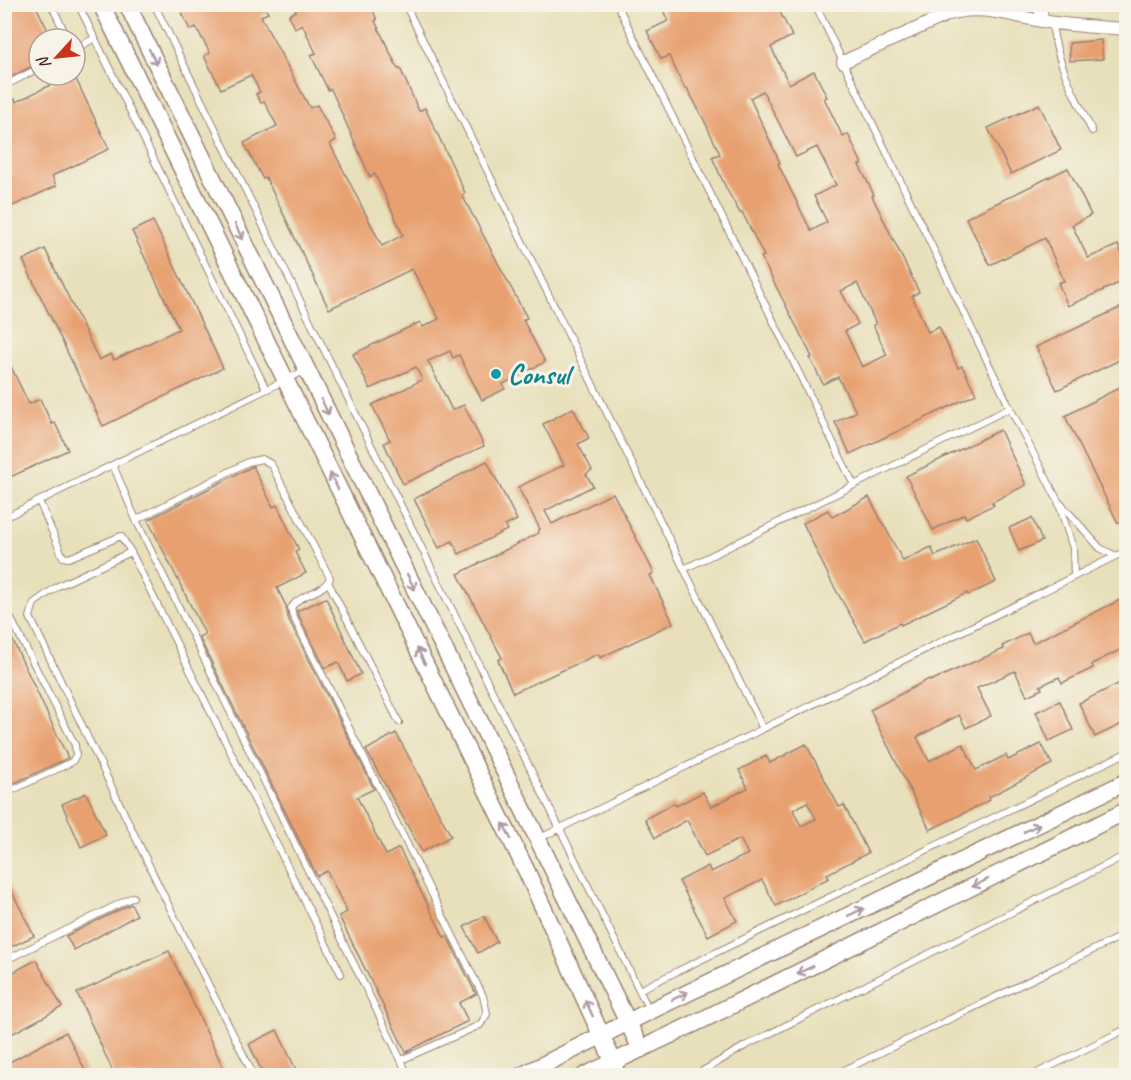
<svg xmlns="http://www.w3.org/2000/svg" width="1131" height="1080" viewBox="0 0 1131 1080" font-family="Caveat,sans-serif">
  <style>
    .building { fill: #e8a06f; fill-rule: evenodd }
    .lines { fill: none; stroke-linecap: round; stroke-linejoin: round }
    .lane-casing { stroke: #998073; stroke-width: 8 }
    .street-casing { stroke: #998073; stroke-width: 14 }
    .secondary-casing { stroke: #998073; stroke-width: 19 }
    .lane { stroke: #fff; stroke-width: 6 }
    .street { stroke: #fff; stroke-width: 12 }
    .secondary { stroke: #fff; stroke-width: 16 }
    .oneway { stroke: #ae9aa0 }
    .culture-dot { fill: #0f9aa8; stroke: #f7f3e8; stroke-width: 2 }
    .labels { text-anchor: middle; stroke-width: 6; stroke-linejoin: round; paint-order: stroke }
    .culture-label { font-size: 28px; font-weight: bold; fill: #0d838f; stroke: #f7f3e8; text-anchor: start }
  </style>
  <rect width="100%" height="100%" fill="#f7f3e8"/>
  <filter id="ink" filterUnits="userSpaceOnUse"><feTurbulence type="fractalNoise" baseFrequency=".0167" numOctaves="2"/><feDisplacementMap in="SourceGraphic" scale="12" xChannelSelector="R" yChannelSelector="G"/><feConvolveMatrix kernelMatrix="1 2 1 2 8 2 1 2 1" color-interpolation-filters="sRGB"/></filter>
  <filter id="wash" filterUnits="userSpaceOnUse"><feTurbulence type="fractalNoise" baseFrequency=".008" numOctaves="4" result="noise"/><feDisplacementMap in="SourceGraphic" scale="24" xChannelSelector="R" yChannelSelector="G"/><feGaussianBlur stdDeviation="1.35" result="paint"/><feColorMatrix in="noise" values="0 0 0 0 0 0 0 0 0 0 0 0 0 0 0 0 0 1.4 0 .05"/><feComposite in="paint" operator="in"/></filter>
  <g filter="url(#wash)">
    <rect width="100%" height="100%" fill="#e8e0bb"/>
    <g id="blocks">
      <g class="building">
        <polygon points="4,4 35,4 52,39 39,39 39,63 4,80"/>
        <polygon points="178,4 263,4 268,13 261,16 268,30 310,108 317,105 336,140 330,144 382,246 403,235 375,174 370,177 331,89 328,90 311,55 316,53 302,24 295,28 289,15 296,11 293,4 370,4 377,20 375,21 398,69 400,68 419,111 425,108 448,156 465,193 462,195 527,318 523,320 545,362 503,384 505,389 482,400 459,355 453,358 450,351 428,361 452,410 464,405 484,446 403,484 384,443 390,440 372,405 422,380 416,367 370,389 353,354 420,322 423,327 439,319 412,269 329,309 266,178 263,179 244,143 277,126 264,101 261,103 256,94 260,92 251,75 221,89 204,56 210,53 196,27 190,30"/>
        <path d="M660 4H776L792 36 771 47 789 84 814 71 827 97 824 98 843 137 848 134 862 164 859 165 874 195 872 196 919 292 912 296 928 332 939 327 958 368 962 366 976 394 850 454 835 422 856 412 838 377 823 384 810 358 812 357 761 257 764 256 742 212 740 213 726 188 712 157 720 154 705 122 687 88 685 89 669 56 661 59 647 31 668 21ZM763 91 796 157 817 147 836 185 814 196 827 222 811 231 778 164 780 163 750 98ZM857 283 876 324 873 325 887 355 862 367 845 331 858 324 841 291Z"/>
        <polygon points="1101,40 1103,59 1070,61 1069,43"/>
        <polygon points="71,75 74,75 109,149 52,176 56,186 4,210 4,104 15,99 16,102"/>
        <polygon points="1039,104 1061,150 1011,174 988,128"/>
        <polygon points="1068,168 1091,215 1072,225 1088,258 1118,245 1126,263 1126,280 1068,306 1058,283 1064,281 1045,238 990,265 966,218"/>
        <polygon points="153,221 223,368 103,426 23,260 45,249 99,360 111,354 114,360 179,329 132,231"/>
        <polygon points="1126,305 1126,357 1057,390 1036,347"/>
        <polygon points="4,352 29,404 40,399 52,424 55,423 68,450 4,480"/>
        <polygon points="1126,384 1126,518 1118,523 1065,416"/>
        <polygon points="573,408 589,438 578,444 592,470 586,474 593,486 545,511 552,524 613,493 654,573 650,575 673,623 600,658 598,654 513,693 498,660 502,658 458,574 539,533 538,531 540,529 518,487 564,465 543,424"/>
        <polygon points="1000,430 1026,485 992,502 994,505 966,518 964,514 933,530 906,476"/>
        <polygon points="487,461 517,520 505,526 507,530 459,554 452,541 439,548 414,499"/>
        <polygon points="253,466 273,507 277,505 299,550 295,552 306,573 277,588 286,606 288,618 374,789 357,797 386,855 399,848 444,937 447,936 476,994 459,1003 468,1021 406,1052 339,916 347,912 327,871 317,876 199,637 205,634 148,520"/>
        <polygon points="869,497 903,561 931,547 935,556 976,538 996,582 968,595 967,593 901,625 900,623 865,641 832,583 803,523 828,510 832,517"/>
        <polygon points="1032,518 1042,541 1019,551 1009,528"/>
        <polygon points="1126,597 1126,647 1092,664 1093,668 1062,683 1059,677 1040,686 1042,689 1027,696 1015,671 977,688 991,716 966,728 959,715 917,737 929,761 963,744 976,770 1006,755 1008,760 1041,744 1052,764 989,797 990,800 930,830 870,710 929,679 930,681 1004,649 1002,646 1028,633 1033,643"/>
        <polygon points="326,598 361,674 347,681 338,662 325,668 298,614 297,611"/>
        <polygon points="4,622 68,758 6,787 4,783"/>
        <polygon points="1124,681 1126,686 1126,722 1095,737 1079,703"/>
        <polygon points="1060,701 1073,730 1049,741 1036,712"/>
        <polygon points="396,733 451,836 422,852 366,750"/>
        <path d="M806 744 839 807 844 805 868 853 827 874 829 878 776 906 762 880 725 898 737 921 708 936 679 881 708 866 711 872 748 854 740 839 705 856 687 820 655 838 645 819 674 803 676 806 703 792 711 807 748 788 739 770 766 756 770 763ZM807 802 816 819 801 826 793 810Z"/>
        <polygon points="86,793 106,835 81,847 62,804"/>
        <polygon points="4,876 34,936 4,950"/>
        <polygon points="131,904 137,915 74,950 66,936"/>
        <polygon points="484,916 497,942 478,953 464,927"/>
        <polygon points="169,951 227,1076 115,1076 77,993"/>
        <polygon points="36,960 62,1007 4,1038 4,977"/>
        <polygon points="277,1030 299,1076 264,1076 249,1044"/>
        <polygon points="66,1032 88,1076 4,1076 4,1065"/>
      </g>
    </g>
  </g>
  <g filter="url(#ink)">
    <use href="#blocks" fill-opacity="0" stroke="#998073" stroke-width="1.5"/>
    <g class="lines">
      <defs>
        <g id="lane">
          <polyline points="51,4 68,39"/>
          <polyline points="78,4 266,389"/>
          <polyline points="154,4 649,1010"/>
          <polyline points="405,4 763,729"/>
          <polyline points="617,4 854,485"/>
          <polyline points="815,4 1010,408 1058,501 1073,548 1074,576"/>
          <path d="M1052 23C1056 62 1075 96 1092 131"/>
          <polyline points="75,49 95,38"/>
          <polyline points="4,86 39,68"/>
          <path d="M113 465 136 520 248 462 262 459 271 464 330 578C323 594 300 593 291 608L293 616 483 996 487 1014 480 1025 401 1060 408 1076"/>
          <polyline points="39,501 63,557 69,558 121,536 131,552"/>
          <polyline points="1061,504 1100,548 1116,556"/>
          <polyline points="4,518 306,370"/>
          <polyline points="136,520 401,1060"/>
          <polyline points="684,569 1010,408"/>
          <polyline points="328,582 399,722"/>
          <polyline points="4,605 75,745 76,755 72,762 4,794"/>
          <polyline points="540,838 1126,551"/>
          <polyline points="4,961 133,897"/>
          <polyline points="641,989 1126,753"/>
          <polyline points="254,1076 158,884 30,617 34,603 58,586 131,552 341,974"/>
          <polyline points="694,1076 745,1046 1126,855"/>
          <polyline points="832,1076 1126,934"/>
          <polyline points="1031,1076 1126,1029"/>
        </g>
        <g id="street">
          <polyline points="1040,4 1042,21"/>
          <path d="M843 62 949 14C978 4 1012 16 1042 21 1070 26 1098 27 1126 29"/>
          <polyline points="613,1061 620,1076"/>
        </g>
        <g id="secondary">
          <polyline points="101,4 527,872 613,1061"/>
          <polyline points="127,4 641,1049"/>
          <polyline points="521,1076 650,1011 1126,782"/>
          <polyline points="584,1076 706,1018 1126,811"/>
        </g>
      </defs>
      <use href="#lane" class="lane-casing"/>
      <use href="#street" class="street-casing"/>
      <use href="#secondary" class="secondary-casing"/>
      <use href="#lane" class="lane"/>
      <use href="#street" class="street"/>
      <use href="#secondary" class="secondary"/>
    </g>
    <defs><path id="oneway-shaft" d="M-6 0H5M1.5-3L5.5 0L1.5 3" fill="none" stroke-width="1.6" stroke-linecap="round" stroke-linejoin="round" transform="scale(1.5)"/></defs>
    <g class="oneway">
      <use href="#oneway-shaft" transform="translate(153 57) rotate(64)"/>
      <use href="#oneway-shaft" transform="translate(239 232) rotate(64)"/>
      <use href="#oneway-shaft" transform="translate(325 407) rotate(64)"/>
      <use href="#oneway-shaft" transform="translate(334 481) rotate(-116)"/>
      <use href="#oneway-shaft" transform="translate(411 582) rotate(64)"/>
      <use href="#oneway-shaft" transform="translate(421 656) rotate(-116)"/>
      <use href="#oneway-shaft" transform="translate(1032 828) rotate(-26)"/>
      <use href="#oneway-shaft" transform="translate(507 831) rotate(-116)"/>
      <use href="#oneway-shaft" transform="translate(980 883) rotate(154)"/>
      <use href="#oneway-shaft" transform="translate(856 912) rotate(-26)"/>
      <use href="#oneway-shaft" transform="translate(805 970) rotate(154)"/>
      <use href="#oneway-shaft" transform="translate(680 996) rotate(-26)"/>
      <use href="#oneway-shaft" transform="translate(589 1008) rotate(-115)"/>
    </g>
  </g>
  <circle class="culture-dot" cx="496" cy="374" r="6"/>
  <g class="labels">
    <g class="culture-label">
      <text x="508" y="384">Consul</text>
    </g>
  </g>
  <rect width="1131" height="1080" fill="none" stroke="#f7f3e8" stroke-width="24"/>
  <g transform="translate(57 57) rotate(243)"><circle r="28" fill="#f7f3e8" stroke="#b29e9c" stroke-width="1.5"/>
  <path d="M0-4.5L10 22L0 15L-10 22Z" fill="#c8321e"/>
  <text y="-9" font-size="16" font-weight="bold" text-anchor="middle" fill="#4a1f2b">N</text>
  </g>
</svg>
